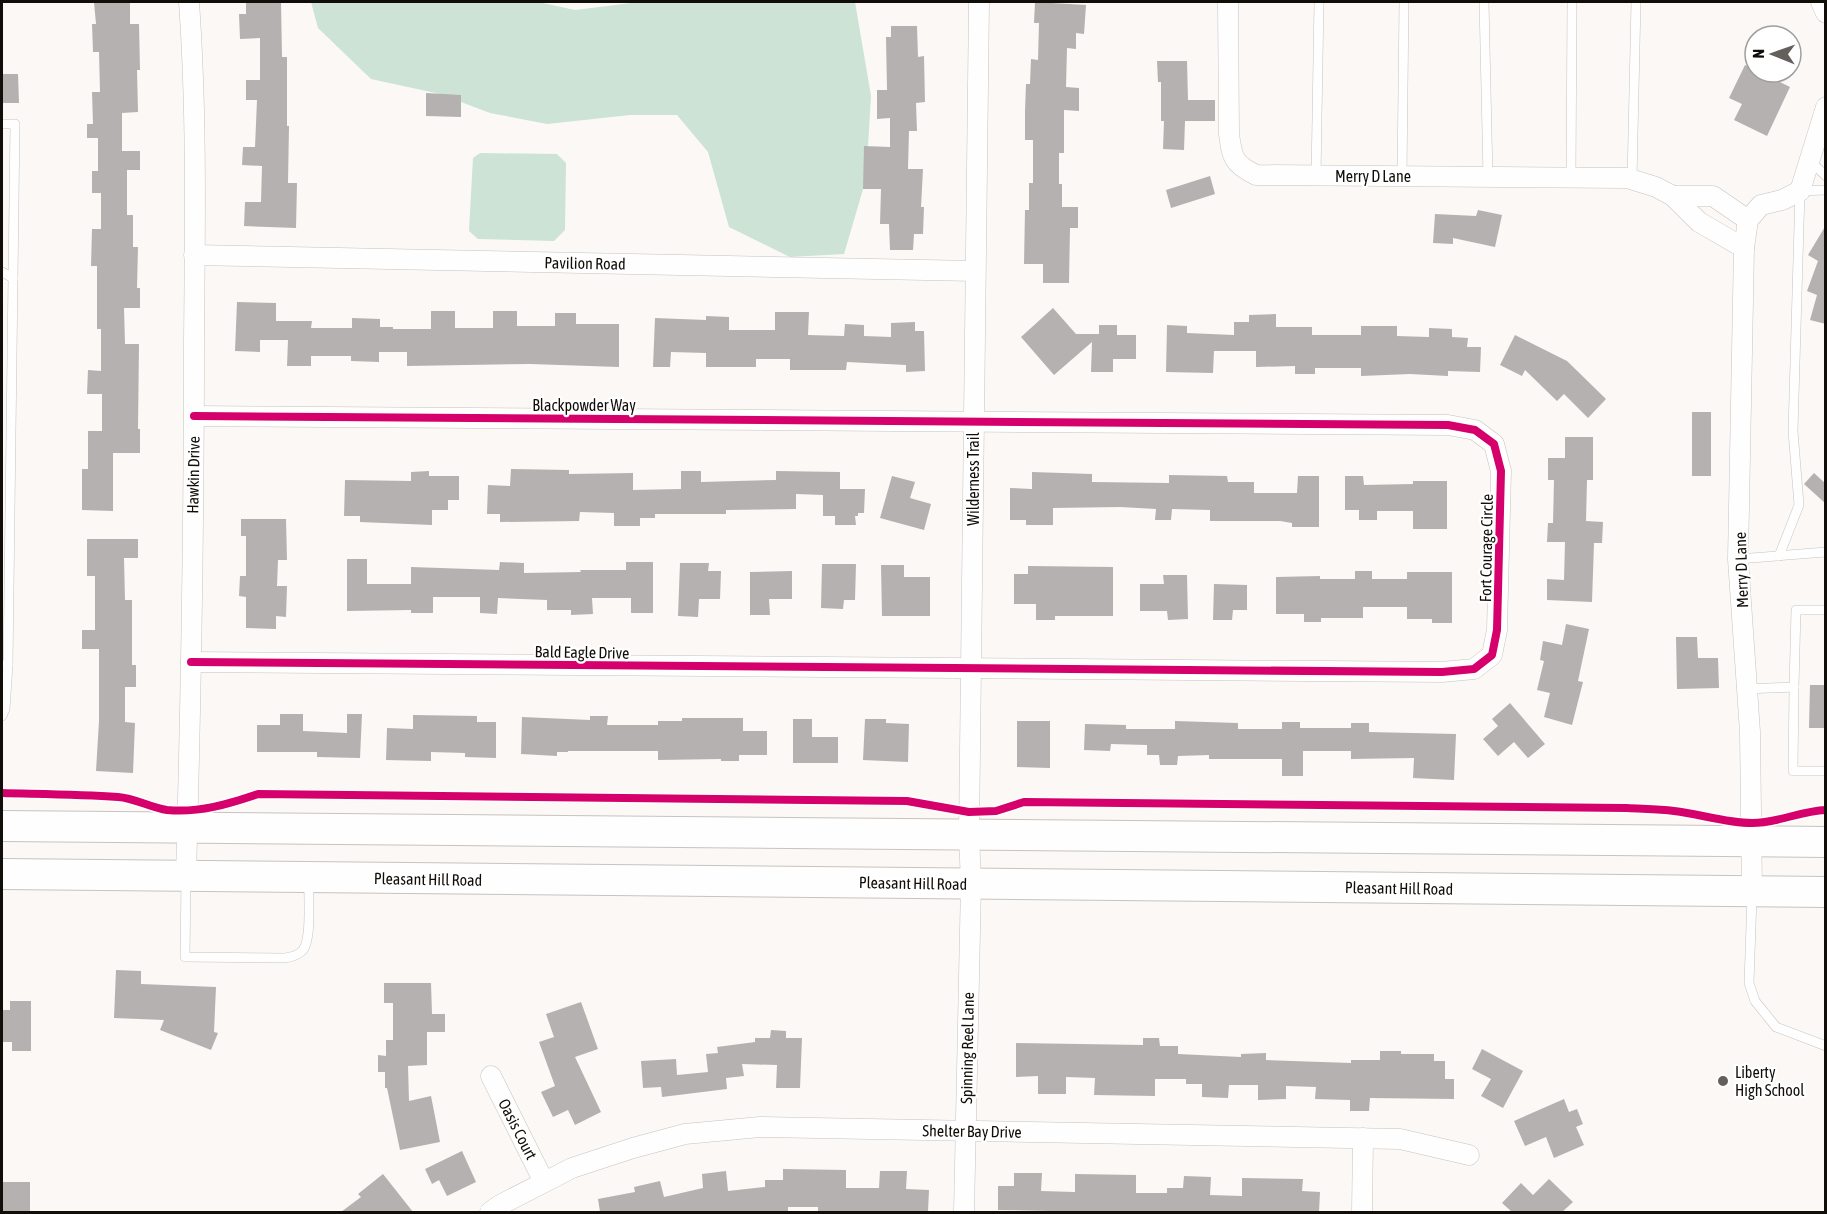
<svg xmlns="http://www.w3.org/2000/svg" width="1827" height="1214" viewBox="0 0 1827 1214" font-family="'Asap Condensed',sans-serif">
  <style>
    .green { fill: #cce3d6 }
    .building { fill: #b5b1b1 }
    .lines { fill: none; stroke-linecap: round; stroke-linejoin: round }
    .lane-casing { stroke: #c7c3bf; stroke-width: 10 }
    .street-casing { stroke: #c7c3bf; stroke-width: 21 }
    .primary-casing { stroke: #c7c3bf; stroke-width: 32 }
    .lane { stroke: #fefefe; stroke-width: 9 }
    .street { stroke: #fefefe; stroke-width: 20 }
    .primary { stroke: #fefefe; stroke-width: 30 }
    .cycleway-casing { stroke: #fff; stroke-width: 11 }
    .cycleway { stroke: #d6006c; stroke-width: 8 }
    .poi-dot { fill: #635f5b; stroke: #fff; stroke-width: 2 }
    .labels { text-anchor: middle; stroke-width: 4.5; stroke-linejoin: round; paint-order: stroke }
    .street-label { font-size: 16px; fill: #110d08; stroke: #fff }
    .poi-label { font-size: 16px; fill: #110d08; stroke: #fff; text-anchor: start }
  </style>
  <rect width="100%" height="100%" fill="#fbf8f5"/>
  <g class="green">
    <polygon points="311,2 538,2 575,10 640,2 855,2 871,96 866,179 844,254 790,257 729,227 708,152 677,115 630,115 547,124 490,113 440,94 371,79 318,28"/>
    <polygon points="480,153 557,154 566,163 565,230 554,241 478,239 469,231 473,158"/>
  </g>
  <g class="building">
    <polygon points="94,2 130,2 130,24 139,24 140,70 137,70 138,112 122,113 122,151 140,151 140,170 127,170 127,215 133,215 133,247 138,247 137,288 140,288 140,308 124,308 125,344 139,344 138,429 140,429 140,453 113,453 113,511 82,510 82,469 88,469 88,431 102,431 102,394 87,394 88,370 101,371 101,329 97,329 97,266 91,266 92,229 101,229 101,193 92,193 92,171 98,171 98,138 87,138 87,124 93,124 92,92 100,92 99,52 93,52 92,24 96,24"/>
    <polygon points="246,2 281,2 282,57 287,57 287,126 289,126 288,183 297,183 296,228 244,226 245,202 261,202 262,166 242,165 243,147 255,147 257,100 246,100 246,80 260,80 260,38 240,39 239,14 246,14"/>
    <polygon points="1035,2 1086,5 1084,34 1076,33 1076,49 1067,48 1066,87 1079,88 1079,111 1064,110 1064,153 1059,153 1059,184 1062,184 1062,207 1078,207 1078,228 1070,228 1069,283 1043,283 1043,264 1024,264 1025,210 1029,210 1029,183 1033,183 1033,140 1025,140 1025,111 1026,84 1030,84 1031,59 1038,60 1039,23 1034,23"/>
    <polygon points="891,26 917,26 918,57 924,56 925,102 916,103 917,131 909,131 908,169 923,169 921,207 924,207 923,234 914,234 913,250 890,250 889,224 880,224 881,189 863,189 864,146 890,147 890,118 877,119 877,90 887,90 886,37 891,37"/>
    <polygon points="1157,61 1187,61 1188,100 1215,100 1215,121 1185,121 1184,150 1163,149 1164,121 1161,121 1161,82 1158,82"/>
    <polygon points="1745,65 1755,70 1755,72 1760,72 1790,87 1767,136 1734,120 1742,104 1729,98"/>
    <polygon points="2,74 18,74 19,103 2,103"/>
    <polygon points="426,93 461,95 461,117 426,116"/>
    <polygon points="1210,176 1215,194 1171,208 1166,190"/>
    <polygon points="1478,210 1502,215 1495,247 1453,238 1453,244 1433,243 1435,214 1476,216"/>
    <polygon points="1826,225 1826,324 1810,320 1817,295 1807,291 1818,261 1808,255"/>
    <polygon points="237,302 276,303 276,321 312,321 311,328 352,328 352,318 380,319 380,327 393,327 393,329 431,329 431,311 455,311 455,328 493,328 493,311 517,311 517,326 555,326 555,313 576,313 576,324 619,324 619,367 530,364 407,366 407,352 379,352 379,362 351,361 351,356 311,356 311,366 287,366 288,340 260,340 260,352 235,351"/>
    <polygon points="1053,308 1076,334 1099,334 1099,325 1117,325 1117,335 1136,335 1136,359 1113,359 1113,372 1091,372 1092,342 1054,375 1021,337"/>
    <polygon points="775,312 809,312 808,335 844,336 845,324 864,325 864,336 891,337 891,323 915,322 915,331 924,331 925,371 906,372 906,365 847,362 846,370 790,370 790,359 756,359 756,367 706,367 706,353 671,352 670,367 653,367 655,318 706,320 706,316 729,317 729,330 775,330"/>
    <polygon points="1276,314 1276,327 1312,327 1312,335 1361,335 1361,326 1397,326 1397,336 1429,337 1429,328 1452,329 1452,337 1468,338 1467,347 1481,347 1480,372 1448,371 1448,376 1410,374 1361,376 1361,368 1315,368 1315,374 1295,374 1295,366 1256,367 1256,351 1214,351 1213,373 1166,372 1167,325 1187,326 1187,333 1234,335 1234,322 1249,322 1249,315"/>
    <polygon points="1515,335 1567,361 1606,399 1588,418 1564,394 1557,401 1525,370 1522,376 1500,365"/>
    <rect x="1692" y="412" width="19" height="64"/>
    <polygon points="1565,437 1593,437 1593,480 1587,480 1586,521 1603,522 1602,543 1594,543 1592,602 1547,600 1547,579 1564,580 1565,542 1547,542 1548,523 1553,523 1554,480 1548,480 1548,458 1565,458"/>
    <polygon points="511,469 569,470 569,474 633,473 633,490 681,489 681,471 701,471 701,482 776,480 776,471 840,472 840,489 865,489 864,513 858,513 858,516 855,516 856,525 835,525 835,516 823,516 823,495 796,494 796,509 726,510 726,514 655,514 655,518 640,518 640,526 614,526 614,513 580,512 579,521 500,522 500,514 487,514 488,485 510,486"/>
    <polygon points="429,471 429,476 459,476 459,500 448,500 448,510 432,510 432,525 360,522 360,516 344,516 345,480 411,481 411,472"/>
    <polygon points="1032,472 1092,474 1092,482 1169,483 1169,475 1227,476 1228,482 1254,482 1254,493 1297,493 1298,476 1319,476 1319,527 1292,527 1292,523 1280,521 1210,521 1210,510 1172,509 1171,520 1155,520 1156,509 1120,507 1053,508 1053,525 1026,525 1026,520 1010,520 1010,488 1032,489"/>
    <polygon points="1814,473 1826,484 1826,504 1804,484"/>
    <polygon points="892,476 915,482 910,498 931,504 924,530 880,518"/>
    <polygon points="1345,476 1363,476 1364,485 1413,484 1413,481 1447,481 1447,529 1413,529 1413,511 1377,511 1377,520 1359,520 1359,510 1345,510"/>
    <polygon points="241,519 286,519 287,560 278,560 277,586 287,586 286,617 276,616 276,629 246,628 246,597 239,596 240,576 246,576 246,536 241,536"/>
    <polygon points="87,539 138,539 138,558 124,558 125,600 132,600 132,665 136,665 136,687 125,687 125,722 135,723 133,773 96,771 99,721 99,649 82,649 82,630 95,630 95,576 87,576"/>
    <polygon points="347,559 367,559 367,584 411,584 411,567 499,570 500,562 524,563 524,573 581,572 580,570 626,570 626,562 653,562 653,613 631,613 631,598 592,598 593,614 571,615 571,610 547,610 547,600 498,598 497,614 480,613 480,597 433,597 433,613 411,613 411,610 347,611"/>
    <polygon points="680,563 709,563 708,571 721,571 720,599 699,599 698,617 678,616"/>
    <polygon points="822,564 856,564 855,600 844,600 843,609 821,608"/>
    <polygon points="881,565 904,565 904,577 930,577 930,616 882,616"/>
    <polygon points="1028,566 1113,567 1113,616 1055,616 1055,620 1036,620 1036,604 1014,604 1014,574 1028,574"/>
    <polygon points="792,571 792,599 769,599 770,615 750,615 750,572"/>
    <polygon points="1355,571 1372,571 1372,579 1407,579 1407,572 1452,572 1452,623 1432,623 1432,619 1407,619 1407,607 1363,607 1363,618 1321,618 1321,622 1304,622 1304,614 1276,614 1276,577 1320,576 1320,579 1355,579"/>
    <polygon points="1163,575 1187,575 1188,619 1168,620 1167,611 1140,611 1140,584 1164,584"/>
    <polygon points="1214,584 1247,585 1247,610 1233,610 1232,620 1213,620"/>
    <polygon points="1566,624 1589,629 1578,681 1583,682 1572,725 1544,717 1550,693 1537,690 1544,661 1540,660 1543,641 1562,645"/>
    <polygon points="1676,637 1697,637 1698,658 1718,658 1719,688 1677,689"/>
    <polygon points="1810,685 1826,685 1826,728 1809,728"/>
    <polygon points="1510,703 1545,744 1528,758 1514,742 1498,756 1483,739 1498,726 1492,719"/>
    <polygon points="280,714 303,714 303,731 347,733 347,714 362,714 360,758 317,757 317,752 257,752 257,725 280,725"/>
    <polygon points="413,715 477,716 477,722 496,722 496,758 465,757 465,753 431,752 431,761 386,760 387,728 413,729"/>
    <polygon points="590,716 608,716 607,725 658,725 658,721 682,721 682,718 743,718 743,731 767,731 767,755 739,755 739,761 721,761 721,759 658,760 658,751 568,751 568,752 557,752 557,756 521,754 522,717 590,720"/>
    <polygon points="793,719 812,719 812,737 838,737 838,763 793,763"/>
    <polygon points="865,719 886,719 886,723 909,724 908,762 863,760"/>
    <polygon points="1017,721 1050,721 1050,768 1017,767"/>
    <polygon points="1175,721 1238,723 1238,729 1282,729 1282,722 1300,722 1300,728 1351,728 1351,723 1369,723 1369,732 1456,734 1454,780 1413,778 1414,758 1351,759 1351,751 1303,751 1303,776 1282,776 1282,759 1209,759 1209,755 1178,756 1177,765 1160,765 1159,755 1147,755 1147,745 1111,744 1110,751 1084,750 1085,724 1126,725 1126,729 1175,729"/>
    <polygon points="116,970 141,971 141,984 216,987 214,1032 218,1033 211,1050 160,1030 164,1020 114,1018"/>
    <polygon points="384,983 431,983 432,1014 445,1014 445,1032 427,1032 427,1065 408,1066 409,1101 431,1096 440,1142 400,1150 387,1088 385,1088 385,1072 378,1072 378,1055 386,1056 386,1040 393,1040 393,1003 384,1003"/>
    <polygon points="10,1001 31,1001 31,1051 12,1051 12,1042 2,1042 2,1010 10,1010"/>
    <polygon points="581,1002 598,1049 575,1057 601,1112 575,1125 568,1110 553,1117 541,1092 555,1086 539,1042 554,1037 546,1014"/>
    <polygon points="771,1030 786,1031 786,1038 802,1038 800,1088 776,1088 777,1065 742,1064 744,1076 726,1078 727,1089 662,1097 661,1087 643,1088 641,1061 676,1059 677,1075 708,1072 706,1054 718,1053 717,1047 755,1042 755,1038 770,1038"/>
    <polygon points="1143,1038 1159,1038 1160,1046 1178,1046 1178,1054 1241,1057 1241,1054 1266,1053 1266,1060 1351,1063 1351,1060 1380,1060 1380,1051 1401,1051 1401,1054 1434,1054 1434,1061 1445,1061 1445,1079 1454,1079 1454,1099 1370,1098 1369,1111 1350,1111 1350,1100 1315,1099 1316,1087 1286,1086 1286,1099 1258,1100 1258,1085 1229,1085 1228,1098 1202,1097 1202,1084 1186,1084 1186,1079 1155,1079 1155,1096 1094,1095 1095,1078 1066,1077 1066,1094 1038,1094 1038,1076 1016,1077 1016,1043 1143,1045"/>
    <polygon points="1482,1049 1523,1071 1503,1108 1481,1096 1491,1079 1472,1069"/>
    <polygon points="1564,1099 1569,1112 1577,1109 1583,1124 1576,1127 1584,1145 1554,1158 1546,1137 1525,1146 1514,1121"/>
    <polygon points="462,1151 476,1182 447,1196 439,1180 432,1184 425,1169"/>
    <polygon points="783,1169 846,1170 846,1188 879,1188 880,1171 907,1171 906,1189 929,1190 928,1212 818,1212 818,1207 788,1207 788,1212 600,1212 598,1199 635,1192 634,1187 660,1181 664,1197 703,1188 702,1174 726,1171 728,1191 765,1187 765,1180 783,1180"/>
    <polygon points="1014,1173 1042,1173 1041,1191 1075,1192 1075,1174 1136,1175 1136,1193 1167,1193 1167,1188 1183,1188 1184,1176 1211,1177 1210,1195 1242,1196 1242,1178 1303,1179 1302,1191 1320,1192 1319,1212 1052,1212 1052,1211 998,1210 998,1186 1014,1186"/>
    <polygon points="383,1174 413,1212 341,1212 361,1197 358,1194"/>
    <polygon points="1549,1179 1573,1202 1562,1212 1512,1212 1502,1203 1521,1183 1533,1195"/>
    <rect x="2" y="1182" width="28" height="30"/>
  </g>
  <g class="lines">
    <defs>
      <g id="lane">
        <polyline points="1484,2 1488,177"/>
        <polyline points="2,124 15,124 8,665 2,665"/>
        <polyline points="1810,161 1826,176"/>
        <polyline points="1316,176 1319,2"/>
        <polyline points="1402,176 1404,2"/>
        <polyline points="1571,178 1572,2"/>
        <polyline points="1632,179 1636,2"/>
        <polyline points="2,272 13,278"/>
        <polyline points="1779,556 1799,505 1793,431 1800,191 1826,190"/>
        <polyline points="1738,559 1826,552"/>
        <polyline points="1794,687 1793,771 1826,771"/>
        <polyline points="1747,689 1794,687 1796,610 1826,610"/>
        <polyline points="2,716 5,709 8,665"/>
        <path d="M186 879 185 957 285 958C292 957 299 955 303 950 312 938 308 897 309 881"/>
        <polyline points="1752,896 1749,983 1755,1001 1776,1027 1826,1046"/>
      </g>
      <g id="street">
        <path d="M1228 2 1229 134C1232 157 1233 164 1256 175L1627 178 1656 187 1673 196 1699 222 1744 248"/>
        <polyline points="1821,2 1826,13"/>
        <polyline points="1673,196 1713,196 1748,220"/>
        <polyline points="194,255 975,271"/>
        <polyline points="191,662 1442,672 1474,669 1492,655 1497,630 1501,471 1494,444 1475,430 1448,425 194,416"/>
        <path d="M186 876C191 698 194 520 194 341 195 228 197 114 189 2"/>
        <polyline points="1752,891 1750,732 1738,559 1744,248 1748,220 1761,205 1782,200 1800,191 1826,107"/>
        <polyline points="491,1076 544,1182"/>
        <polyline points="490,1212 500,1205 572,1168 633,1148 685,1134 760,1127 1400,1139 1469,1155"/>
        <polyline points="964,1212 971,884 969,834 979,2"/>
        <polyline points="1362,1212 1363,1138"/>
      </g>
      <g id="primary">
        <polyline points="2,826 1826,842"/>
        <polyline points="2,874 1826,892"/>
      </g>
    </defs>
    <use href="#lane" class="lane-casing"/>
    <use href="#street" class="street-casing"/>
    <use href="#primary" class="primary-casing"/>
    <use href="#lane" class="lane"/>
    <use href="#street" class="street"/>
    <use href="#primary" class="primary"/>
    <defs>
      <g id="cycleway">
        <polyline points="191,662 1442,672 1474,669 1492,655 1497,630 1501,471 1494,444 1475,430 1448,425 194,416"/>
        <path d="M2 793C40 794 79 794 118 797 135 798 151 808 167 810 200 813 228 804 258 794L907 801 969 812 996 811 1024 802 1627 808C1642 809 1658 809 1674 811 1700 814 1726 823 1752 823 1778 823 1800 811 1826 810"/>
      </g>
    </defs>
    <use href="#cycleway" class="cycleway-casing"/>
    <use href="#cycleway" class="cycleway"/>
  </g>
  <circle class="poi-dot" cx="1723" cy="1081" r="6"/>
  <g class="labels">
    <g class="street-label">
      <text x="1373" y="182">Merry D Lane</text>
      <text transform="translate(585 263) rotate(1)" y="6">Pavilion Road</text>
      <text x="584" y="411">Blackpowder Way</text>
      <text transform="translate(193 475) rotate(-89)" y="6">Hawkin Drive</text>
      <text transform="translate(973 479) rotate(-90)" y="6">Wilderness Trail</text>
      <text transform="translate(1486 548) rotate(-89)" y="6">Fort Courage Circle</text>
      <text transform="translate(1741 570) rotate(-92)" y="6">Merry D Lane</text>
      <text transform="translate(582 652) rotate(1)" y="6">Bald Eagle Drive</text>
      <text transform="translate(428 879) rotate(1)" y="6">Pleasant Hill Road</text>
      <text transform="translate(913 883) rotate(1)" y="6">Pleasant Hill Road</text>
      <text transform="translate(1399 888) rotate(1)" y="6">Pleasant Hill Road</text>
      <text transform="translate(967 1048) rotate(-89)" y="6">Spinning Reel Lane</text>
      <text transform="translate(518 1129) rotate(63)" y="6">Oasis Court</text>
      <text transform="translate(972 1131) rotate(1)" y="6">Shelter Bay Drive</text>
    </g>
    <g class="poi-label">
      <text x="1735" y="1078">Liberty<tspan x="1735" dy="18">High School</tspan></text>
    </g>
  </g>
  <rect width="1827" height="1214" fill="none" stroke="#110d08" stroke-width="6"/>
  <g transform="translate(1773 54) rotate(271)"><circle r="28" fill="#ffffff" stroke="#a09e9c" stroke-width="1.5"/>
  <path d="M0-4.5L10 22L0 15L-10 22Z" fill="#635f5b"/>
  <text y="-9" font-size="16" font-weight="bold" text-anchor="middle" fill="#110d08">N</text>
  </g>
</svg>
